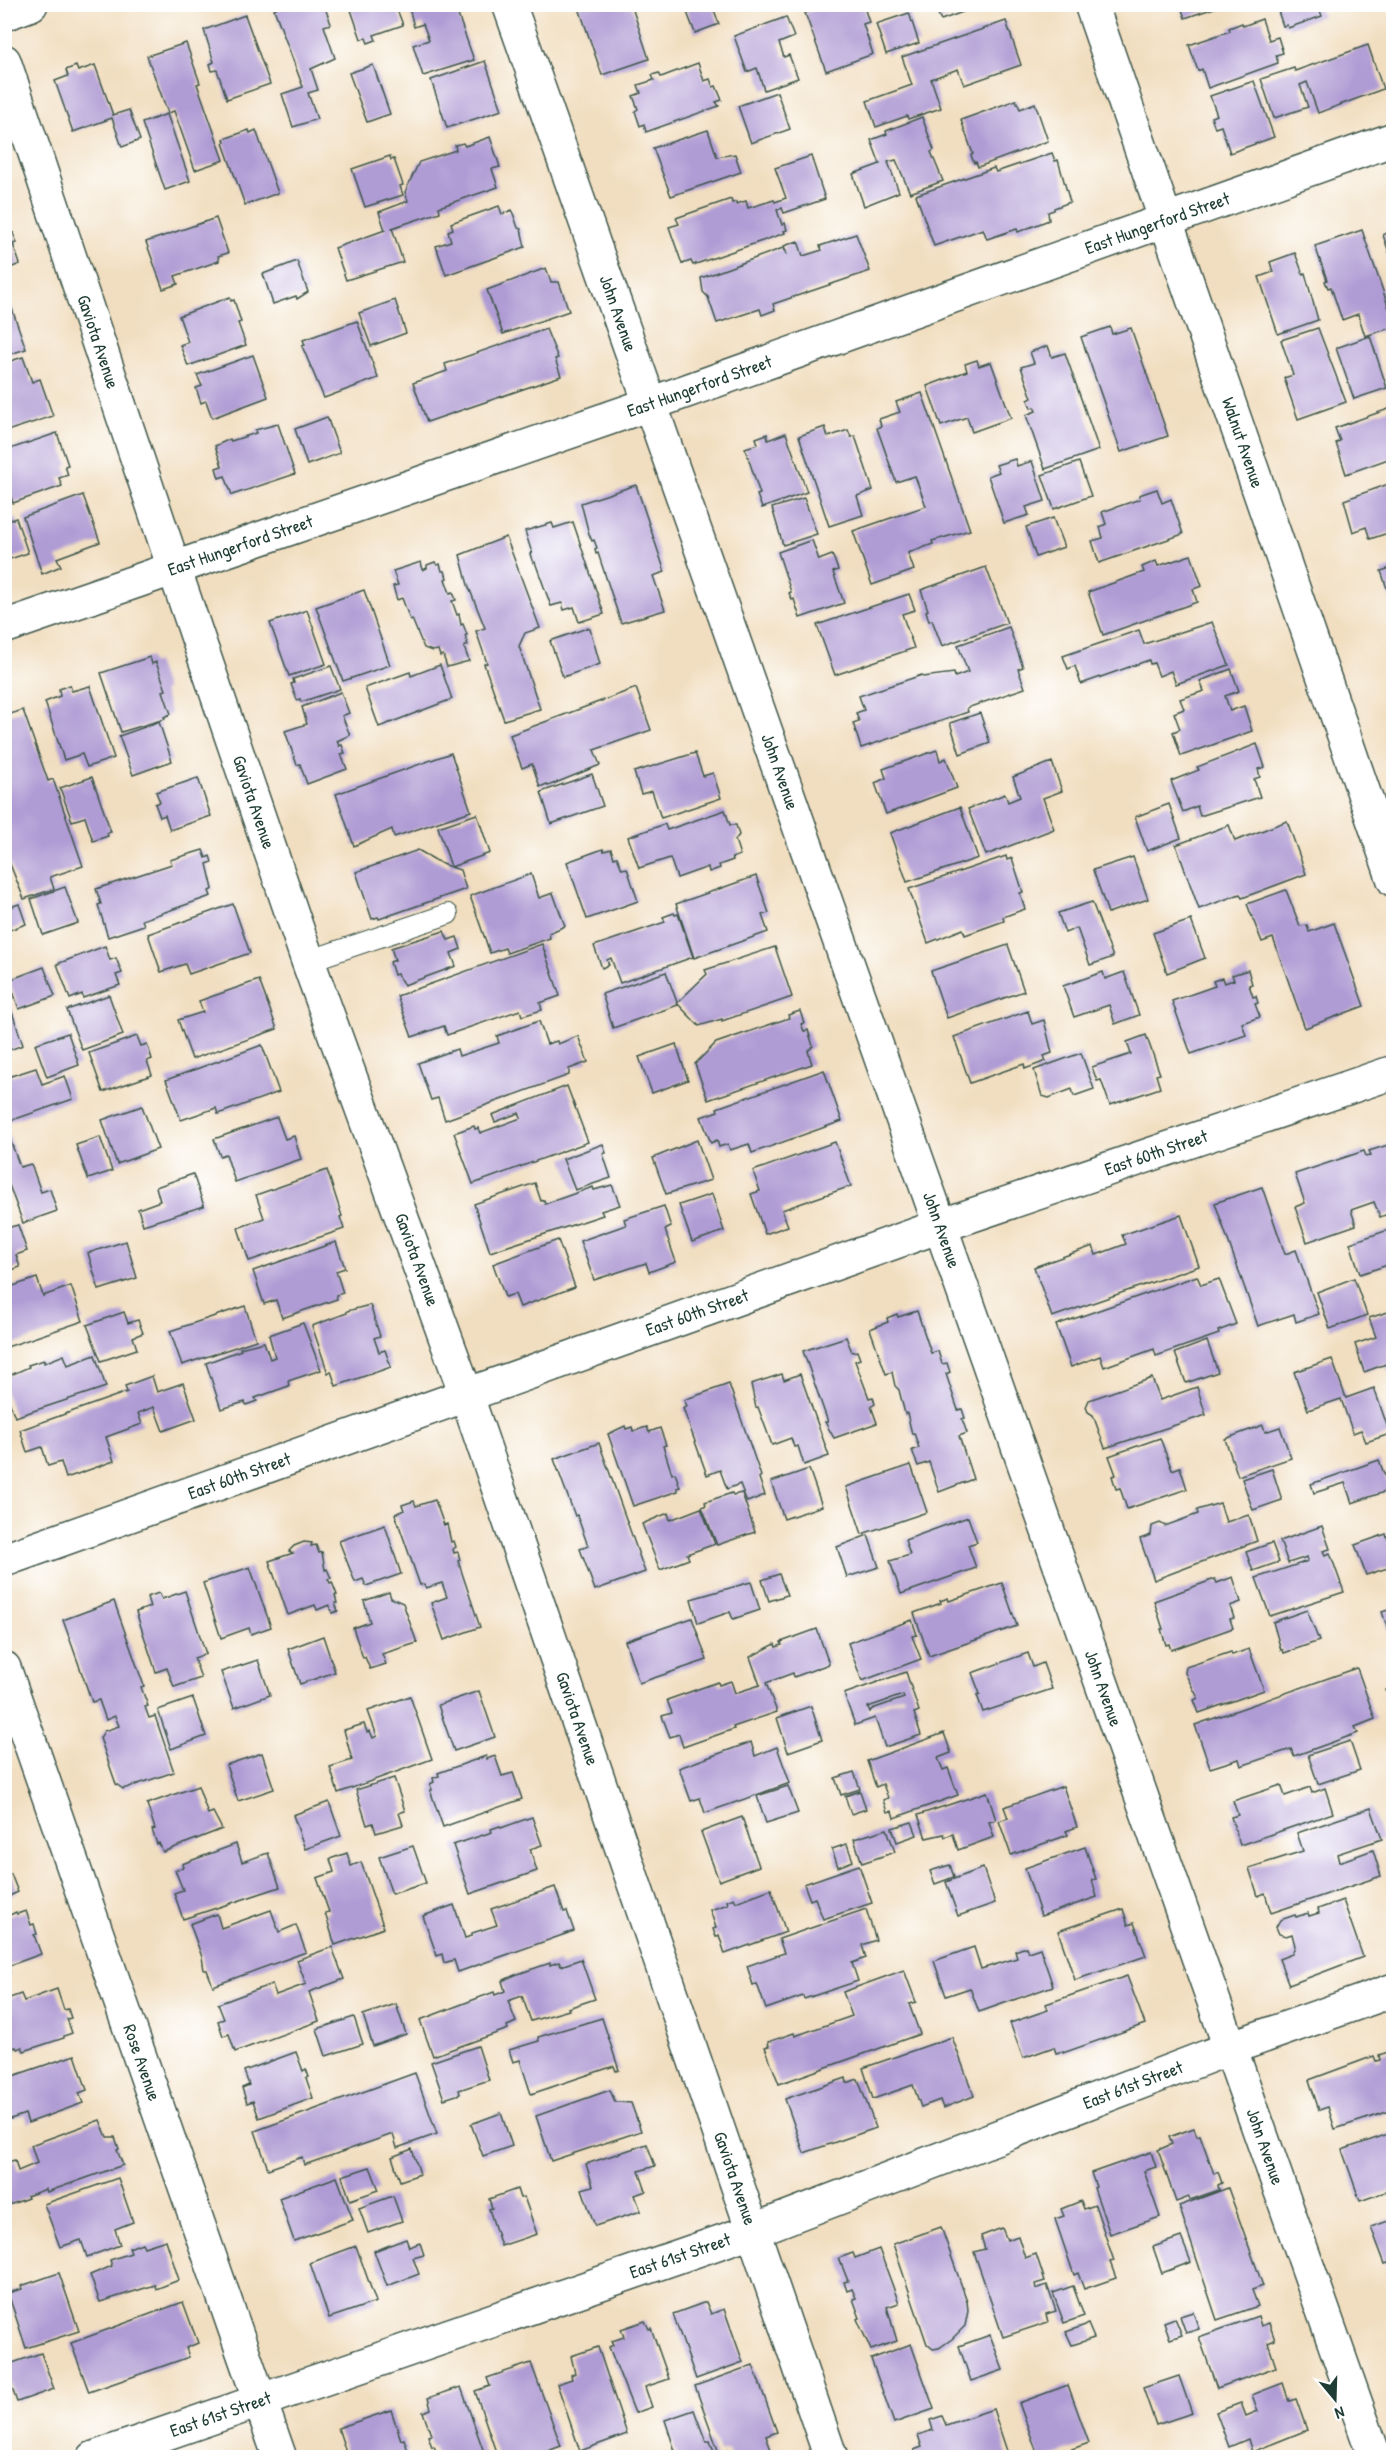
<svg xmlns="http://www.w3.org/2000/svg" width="1398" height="2462" viewBox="0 0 1398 2462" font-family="'Patrick Hand',sans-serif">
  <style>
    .building { fill: #b09cd4; fill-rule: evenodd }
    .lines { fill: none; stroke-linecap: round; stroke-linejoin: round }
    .service-casing { stroke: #3e5549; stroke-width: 22 }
    .minor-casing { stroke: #3e5549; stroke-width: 36 }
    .service { stroke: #fff; stroke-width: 20 }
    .minor { stroke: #fff; stroke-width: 33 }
    .labels { text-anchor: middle; stroke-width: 4.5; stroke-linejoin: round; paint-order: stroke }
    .street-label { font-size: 18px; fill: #1f3d34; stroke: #fff }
  </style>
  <rect width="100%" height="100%" fill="#fff"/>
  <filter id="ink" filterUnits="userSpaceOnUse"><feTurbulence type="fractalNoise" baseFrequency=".0167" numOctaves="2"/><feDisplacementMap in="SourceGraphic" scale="12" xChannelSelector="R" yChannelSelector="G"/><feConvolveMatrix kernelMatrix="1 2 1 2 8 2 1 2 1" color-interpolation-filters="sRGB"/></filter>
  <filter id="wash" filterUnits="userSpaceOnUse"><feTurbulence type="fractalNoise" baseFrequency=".008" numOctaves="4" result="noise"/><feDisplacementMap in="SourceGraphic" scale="24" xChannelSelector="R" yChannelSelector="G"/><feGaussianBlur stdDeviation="1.35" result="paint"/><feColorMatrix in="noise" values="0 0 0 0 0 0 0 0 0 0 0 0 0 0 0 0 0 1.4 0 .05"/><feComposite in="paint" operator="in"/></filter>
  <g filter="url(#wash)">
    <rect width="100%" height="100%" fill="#f1dec0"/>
    <g id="blocks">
      <g class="building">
        <polygon points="275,4 324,5 331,24 324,26 335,58 311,69 318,90 308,93 317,119 293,127 282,94 303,87 274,9 276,8"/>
        <polygon points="349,4 395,4 403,25 374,35 376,40 368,43 366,38 361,39"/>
        <polygon points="408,4 462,4 463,10 457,12 474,60 423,76 413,45 429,40 423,24 414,27"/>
        <polygon points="631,4 649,59 602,75 578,5 620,5 621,8"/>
        <polygon points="681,4 712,4 719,24 695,33 685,7 682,8"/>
        <polygon points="829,4 863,4 869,22 863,24 873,54 826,71 805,13"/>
        <polygon points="933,4 982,4 982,5 941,20"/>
        <polygon points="1180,4 1223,4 1223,5 1185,18"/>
        <polygon points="1276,5 1318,5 1322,16 1288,28 1287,25 1283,26"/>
        <polygon points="909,13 919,43 886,54 876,24"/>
        <polygon points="245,15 270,84 227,99 217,70 212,71 210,64 214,62 204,30"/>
        <polygon points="786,17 794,37 779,43 784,57 789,55 798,78 764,90 757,68 747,72 734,36"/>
        <polygon points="1262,19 1269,40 1278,37 1283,53 1276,55 1278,63 1208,88 1202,69 1198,71 1189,45 1230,31 1229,28 1242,23 1243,26"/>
        <polygon points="1006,21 1021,65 964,85 958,69 931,79 941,108 908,119 907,116 876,127 867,101 912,85 902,57"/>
        <polygon points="186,43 200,83 197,84 224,160 195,170 174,111 168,113 147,56"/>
        <polygon points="1368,45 1383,89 1318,113 1307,82 1300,85 1308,107 1274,118 1261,79 1294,68 1295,71"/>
        <polygon points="485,61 502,110 447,128 431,80"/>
        <polygon points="698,63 704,81 710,79 713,87 716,86 722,100 716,102 719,106 646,132 644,124 640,126 635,111 638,109 633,96 641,93 638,85 654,80 652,75 659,73 661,77"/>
        <polygon points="95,65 113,115 129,110 140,140 122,147 112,118 73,132 55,81 68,76 66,70 76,66 78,71"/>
        <polygon points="373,65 390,114 367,122 349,73"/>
        <polygon points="1254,81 1274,137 1230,153 1221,126 1215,128 1211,117 1217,115 1210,96"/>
        <polygon points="777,92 790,129 751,143 738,106"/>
        <polygon points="1016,100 1020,109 1035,103 1048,141 978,167 976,162 974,163 971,155 973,154 961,120"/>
        <polygon points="167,114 190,181 165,190 142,123"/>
        <polygon points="922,117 934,150 931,152 943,181 910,193 896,160 888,162 899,192 864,206 853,174 880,164 871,140 887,134 886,131"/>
        <polygon points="249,130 250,133 256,130 278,193 245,205 223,143 225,142 224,139"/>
        <polygon points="708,130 717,157 735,154 741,172 671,196 653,148"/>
        <polygon points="490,137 500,167 492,169 498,187 439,207 440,212 392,228 403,262 346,280 335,248 385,230 379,212 408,201 405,192 419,162 456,150 455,145 463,143 465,146"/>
        <polygon points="1052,153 1055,161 1058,160 1070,202 1054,208 1054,210 1048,212 1049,220 1018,232 1017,229 987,239 983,229 934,246 916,195 994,168 996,172"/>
        <polygon points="390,156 391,160 394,159 403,185 400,186 403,195 365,207 352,169"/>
        <polygon points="811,156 825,199 784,213 782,208 777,210 782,225 785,223 787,230 784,231 785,233 693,265 691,261 682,264 669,227 679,224 676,218 731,199 732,203 736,202 736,204 746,201 748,208 774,200 775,202 786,198 775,168"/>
        <polygon points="499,206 502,214 512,210 518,228 521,229 525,247 446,275 436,246 451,241 448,231 453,229 451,223"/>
        <polygon points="216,218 228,253 218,256 219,261 175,276 178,284 163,289 146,242"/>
        <polygon points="5,222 9,234 13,232 17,243 13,244 20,264 5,270"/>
        <polygon points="1394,229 1394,264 1393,264 1383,235"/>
        <polygon points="1362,230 1394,323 1394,327 1365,336 1358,314 1342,320 1331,287 1328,288 1325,281 1327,280 1315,246"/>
        <polygon points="856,234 870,271 773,304 775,310 762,315 760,309 717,323 708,297 703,292 701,278 783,248 787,255 784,246 798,241 803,256 822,250 820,246"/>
        <polygon points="1295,253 1303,274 1305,273 1318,320 1278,334 1259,277 1273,272 1270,262"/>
        <polygon points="297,261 308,292 297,299 296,296 273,304 263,274"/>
        <polygon points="546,268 551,282 559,282 569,311 503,334 487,290"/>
        <polygon points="230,297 231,301 234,300 241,322 238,323 246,345 188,366 180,345 188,342 179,316"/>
        <polygon points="395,300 406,333 371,346 359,313"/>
        <polygon points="11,306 26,349 4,356 4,309"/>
        <polygon points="357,321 378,378 324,398 302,346 305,345 303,340"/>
        <polygon points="1110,327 1112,334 1131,328 1168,436 1121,452 1081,337"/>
        <polygon points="1318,328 1346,402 1298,419 1284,378 1293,375 1281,340"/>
        <polygon points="546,329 558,358 555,359 561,376 427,422 413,383 447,371 445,364"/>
        <polygon points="1370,336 1387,388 1354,399 1336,348"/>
        <polygon points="1048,346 1052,357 1065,353 1099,450 1045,469 1026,415 1036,411 1034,407 1031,408 1028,400 1032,398 1021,367 1034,363 1030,352"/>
        <polygon points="253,355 268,397 212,418 206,401 201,403 196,388 202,386 197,375"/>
        <polygon points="23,357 32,382 40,379 53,416 4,432 4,363"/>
        <polygon points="977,360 979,366 991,362 1011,418 972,432 967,417 941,426 927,386 967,371 965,364"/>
        <polygon points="922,393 970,530 932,541 933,544 908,553 914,570 872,585 853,531 926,506 915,476 896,482 877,428 881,426 879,419 900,412 896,402"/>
        <polygon points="1394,407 1394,457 1346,474 1336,443 1340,441 1335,428"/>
        <polygon points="327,417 340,453 307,465 295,429"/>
        <polygon points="278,424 295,474 232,495 225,476 219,478 216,468 222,466 215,446 230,439 231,441 256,433 255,430"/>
        <polygon points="825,427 828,437 848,430 851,437 855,436 873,490 857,496 863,515 829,526 799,436"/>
        <polygon points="57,433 68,465 65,466 68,475 59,478 62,486 13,503 4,478 4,451"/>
        <polygon points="786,433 807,492 762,508 757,495 760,494 745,448 758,444 756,438 767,434 768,440"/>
        <polygon points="1015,459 1017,466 1032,461 1045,501 1026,507 1029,515 1004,523 988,476 999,472 996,465"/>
        <polygon points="1079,462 1091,496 1054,509 1042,475"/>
        <polygon points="1394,482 1394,531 1370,539 1366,527 1353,532 1344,500"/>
        <polygon points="636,485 665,572 653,576 665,610 621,623 598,553 596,554 595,549 597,548 594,540 592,541 589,534 581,503"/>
        <polygon points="1157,489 1162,503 1171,499 1183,534 1099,563 1092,541 1103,538 1100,527 1106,524 1102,512 1140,499 1139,495"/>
        <polygon points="83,495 100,542 57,558 61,566 42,574 23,517"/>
        <polygon points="804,498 817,534 783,545 772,508"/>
        <polygon points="16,518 28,553 4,561 4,522"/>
        <polygon points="1053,518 1064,547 1036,557 1026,527"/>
        <polygon points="573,522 604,614 579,622 574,607 564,610 562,603 551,606 535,562 533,563 530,554 532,553 525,531 552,523 554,528"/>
        <polygon points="506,537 540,628 525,633 519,646 540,709 504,720 484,664 487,663 476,631 485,628 468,585 460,555"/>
        <polygon points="812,540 819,560 832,555 834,559 838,570 833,572 844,603 800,618 794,599 792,600 789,593 791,592 778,552"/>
        <polygon points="1191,555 1202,586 1193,589 1197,602 1103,635 1088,592 1144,572 1142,567 1156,561 1158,566"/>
        <polygon points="421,562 423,570 427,568 427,565 435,562 437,565 440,564 442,571 445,571 447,578 445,579 450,593 453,592 456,600 452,601 457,615 459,614 461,625 463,624 467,635 465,636 468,645 464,647 469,661 447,667 443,655 440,656 438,650 432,651 424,648 412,619 410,620 402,598 397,600 393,586 398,585 393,571"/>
        <polygon points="986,567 1007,623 942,646 932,620 929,621 926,611 928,610 921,590"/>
        <polygon points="1394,567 1394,606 1393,606 1381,571"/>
        <polygon points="364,590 390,665 343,681 316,607"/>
        <polygon points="909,594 915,610 902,614 914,648 835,675 817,625"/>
        <polygon points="307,610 326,664 289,676 270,623"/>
        <polygon points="1212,622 1229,665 1176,684 1171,671 1159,676 1154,663 1150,664 1149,660 1081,684 1075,666 1068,669 1063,656 1139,630 1144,644"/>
        <polygon points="1009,627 1023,667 1018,669 1025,688 967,708 968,712 861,748 853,723 859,721 856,713 864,710 859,696 922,675 923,677 954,673 955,677 968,672 958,645"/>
        <polygon points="587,628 590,629 600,664 563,677 550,641"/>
        <polygon points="150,657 152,664 156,662 166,690 163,691 171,714 164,717 165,719 121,732 101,673"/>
        <polygon points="440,665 452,699 379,727 365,688 410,672 411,676"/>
        <polygon points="331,666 340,689 301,702 300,699 297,700 291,684 294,683 293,679"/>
        <polygon points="1231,669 1239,691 1225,696 1230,711 1244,706 1252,731 1181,756 1173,732 1180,729 1174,713 1184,709 1180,699 1204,691 1200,681"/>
        <polygon points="70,685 72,691 90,686 114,758 87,767 82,754 64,760 45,702 60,696 59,689"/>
        <polygon points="636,688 651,730 594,750 600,765 548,786 547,784 540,787 532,764 522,768 510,735"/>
        <polygon points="341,692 349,713 342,716 350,735 337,741 339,746 342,745 345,753 341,754 347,769 307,784 300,764 297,765 285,731 307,724 302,707"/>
        <polygon points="23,710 48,781 53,779 83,866 50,877 54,889 24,899 4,849 4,716"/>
        <polygon points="980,713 990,743 960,754 950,723"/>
        <polygon points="159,722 172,761 133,775 119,736"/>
        <polygon points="1257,744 1265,767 1258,769 1260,777 1254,779 1260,797 1200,816 1197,806 1183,812 1171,781 1199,770 1197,767"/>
        <polygon points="937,750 940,761 946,758 957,788 886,814 875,783 886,778 883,769"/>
        <polygon points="451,753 471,811 394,837 392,829 354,846 336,794"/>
        <polygon points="695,753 703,776 713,773 721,798 661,818 652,791 641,794 634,772"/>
        <polygon points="1052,762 1062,791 1043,798 1054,829 986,855 968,809 1005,794 1008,802 1020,797 1013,777"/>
        <polygon points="592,774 603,806 551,824 541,792"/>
        <polygon points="92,777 111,832 107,833 108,836 93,841 85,817 72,821 60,788"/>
        <polygon points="198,778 211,816 170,830 165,815 160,817 155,804 160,802 156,792"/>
        <polygon points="1169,804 1181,838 1147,851 1135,817"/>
        <polygon points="960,807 978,858 907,882 890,833"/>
        <polygon points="725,810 730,825 736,825 739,835 735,840 740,855 732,858 733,860 719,865 720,868 709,872 708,867 677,878 670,858 639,868 628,837 665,824 667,830"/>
        <polygon points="477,814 490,853 451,867 438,827"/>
        <polygon points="1287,821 1306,874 1242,898 1240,894 1199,909 1176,845 1229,825 1235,841"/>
        <polygon points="603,849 604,851 611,849 614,858 617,857 622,869 627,868 638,901 587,919 567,862"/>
        <polygon points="203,850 206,858 210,856 212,862 207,864 213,889 209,891 211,896 142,920 144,925 108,937 98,905 101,904 96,889 172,864 170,860"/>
        <polygon points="418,850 442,864 460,870 466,889 379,919 378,917 372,919 356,872"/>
        <polygon points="1006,856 1007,860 1012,858 1023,892 1020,893 1025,909 1003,917 1004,921 965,935 963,929 928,943 909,889"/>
        <polygon points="1133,857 1148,899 1108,913 1093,870"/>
        <polygon points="531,874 539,898 553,893 565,926 549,933 550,938 507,953 505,948 490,953 470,896"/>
        <polygon points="756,876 769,913 762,915 768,932 694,958 676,904"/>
        <polygon points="65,887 78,923 43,935 31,899"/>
        <polygon points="1286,890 1300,926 1307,925 1309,932 1334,923 1364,1006 1305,1028 1273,938 1262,942 1247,904"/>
        <polygon points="1092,902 1113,957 1090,965 1077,928 1065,933 1058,913"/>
        <polygon points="19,904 26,924 4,932 4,909"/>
        <polygon points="233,904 250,953 189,974 185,964 161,972 148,934"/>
        <polygon points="674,913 675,915 678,914 693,957 620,983 611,958 607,960 609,965 602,968 594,946 665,922 663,917"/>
        <polygon points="1191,920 1205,958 1167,973 1153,933"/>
        <polygon points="444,931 448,940 457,937 461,949 451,953 456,966 404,985 397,974 394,975 390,962 395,960 391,948"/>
        <polygon points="542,944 560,996 540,1003 542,1010 522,1016 520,1010 447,1035 444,1026 412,1037 397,996"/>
        <polygon points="1008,945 1024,991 947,1018 931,971"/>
        <polygon points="105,946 110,960 116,958 122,973 116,975 120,985 83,998 82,994 70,999 57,964"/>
        <polygon points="775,947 792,997 722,1021 722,1019 699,1026 677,1003 707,974 705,970"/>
        <polygon points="44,967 55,996 19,1009 9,980"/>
        <polygon points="1248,970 1252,984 1249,985 1253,997 1256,996 1258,1003 1255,1004 1260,1017 1242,1023 1246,1035 1191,1054 1172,1001 1215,986 1213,981 1222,978 1224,983 1234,980 1232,975"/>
        <polygon points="666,972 678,1005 613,1028 602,994"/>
        <polygon points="1103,972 1105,979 1124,972 1139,1015 1115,1024 1109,1005 1074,1017 1063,986"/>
        <polygon points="259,980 277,1029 192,1059 178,1020 203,1012 199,1001"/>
        <polygon points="109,995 123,1035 82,1050 67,1010"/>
        <polygon points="10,1006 23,1045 4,1052 4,1008"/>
        <polygon points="800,1011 804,1023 801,1024 804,1031 808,1030 813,1046 808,1051 812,1064 708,1100 695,1064 716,1043 789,1018 788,1015"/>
        <polygon points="1028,1011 1032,1024 1044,1020 1052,1053 1044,1056 1046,1061 1025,1069 1024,1064 970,1083 954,1037"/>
        <polygon points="539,1021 547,1044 557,1041 558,1044 578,1036 588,1062 569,1069 569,1075 445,1120 438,1098 431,1100 418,1063 457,1049 459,1056 499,1043 497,1036"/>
        <polygon points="68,1033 79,1065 47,1077 35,1044"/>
        <polygon points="1146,1035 1160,1074 1156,1075 1160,1088 1110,1105 1101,1080 1097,1081 1092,1067 1131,1054 1127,1042"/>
        <polygon points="137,1036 141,1046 147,1044 152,1059 147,1061 152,1075 103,1092 89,1053"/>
        <polygon points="676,1044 688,1080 652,1093 639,1057"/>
        <polygon points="262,1045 279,1092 218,1114 216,1108 181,1120 166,1080"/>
        <polygon points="1081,1053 1094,1089 1074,1096 1072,1089 1049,1098 1042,1096 1034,1070"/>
        <polygon points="36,1068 42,1084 65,1076 73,1099 4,1123 4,1071 9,1070 11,1076"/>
        <polygon points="824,1070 842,1121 752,1153 749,1144 730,1150 728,1144 719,1147 717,1140 711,1143 701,1117 718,1111 717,1108"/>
        <polygon points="567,1086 588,1142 473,1184 454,1133 474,1126 475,1129 478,1128 480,1133 521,1118 519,1113 495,1122 492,1115"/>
        <polygon points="142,1106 158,1149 117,1164 102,1120"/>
        <polygon points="277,1117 285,1139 294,1136 301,1159 235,1182 226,1154 220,1156 214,1139"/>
        <polygon points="7,1131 20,1167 31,1164 41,1192 50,1189 57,1211 23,1223 5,1174 5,1132"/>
        <polygon points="100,1137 112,1171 88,1179 76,1145"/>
        <polygon points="697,1140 711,1180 666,1194 653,1158"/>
        <polygon points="835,1142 851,1186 782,1210 788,1226 765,1234 751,1194 760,1191 753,1171"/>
        <polygon points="1394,1143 1394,1212 1380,1217 1374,1202 1351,1210 1356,1225 1307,1242 1295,1207 1305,1203 1295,1174 1364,1151 1366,1156 1371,1155 1369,1151"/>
        <polygon points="603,1144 606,1153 603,1154 611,1178 575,1190 563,1159"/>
        <polygon points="327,1170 342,1216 340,1217 344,1229 249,1261 238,1228 264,1218 256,1195"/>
        <polygon points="193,1174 204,1206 143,1225 138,1209 160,1201 156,1187"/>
        <polygon points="535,1183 541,1201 544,1200 545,1204 593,1187 594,1190 612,1185 620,1205 601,1211 603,1215 490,1252 474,1204"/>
        <polygon points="1262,1187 1285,1254 1296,1250 1319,1314 1296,1322 1294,1314 1258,1326 1215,1203"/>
        <polygon points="712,1194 724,1231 692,1242 679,1205"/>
        <polygon points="664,1206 671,1227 665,1230 676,1262 649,1272 646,1263 594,1280 580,1241 626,1225 624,1219"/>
        <polygon points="1181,1215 1199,1266 1052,1317 1034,1267 1093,1246 1096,1255 1126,1244 1122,1235"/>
        <polygon points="4,1223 7,1228 18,1225 27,1251 16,1255 20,1267 4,1273"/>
        <polygon points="1394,1228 1394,1271 1391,1264 1360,1274 1350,1243"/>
        <polygon points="558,1240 575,1287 520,1307 515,1294 505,1297 493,1264"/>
        <polygon points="126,1241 137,1278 99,1290 88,1253"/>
        <polygon points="336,1242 345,1268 336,1271 343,1293 336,1295 337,1299 282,1318 276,1300 264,1304 253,1271"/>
        <polygon points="1197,1276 1201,1285 1219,1279 1236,1324 1218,1331 1219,1334 1156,1356 1154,1349 1104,1367 1100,1356 1071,1367 1056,1325"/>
        <polygon points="37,1278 43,1296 71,1286 83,1321 4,1348 4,1289"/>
        <polygon points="1354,1278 1367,1315 1330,1329 1317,1292"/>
        <polygon points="370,1305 380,1336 374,1338 379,1352 385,1350 391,1367 336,1386 331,1371 328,1373 312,1326 347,1313 347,1311"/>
        <polygon points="245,1306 256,1340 182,1365 170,1331"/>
        <polygon points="1394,1310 1394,1369 1388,1371 1386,1364 1364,1372 1355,1344 1376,1337 1369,1318"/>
        <polygon points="917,1311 931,1353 938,1351 942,1364 947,1363 950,1372 946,1374 958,1410 962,1409 965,1418 962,1419 967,1433 959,1436 973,1479 939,1492 929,1462 918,1466 912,1450 919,1448 914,1433 912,1434 907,1413 905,1414 899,1390 895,1386 892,1372 886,1374 870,1329 888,1322 887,1318 897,1314 898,1317"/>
        <polygon points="124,1312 128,1323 138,1320 143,1333 133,1337 137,1349 101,1361 87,1325"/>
        <polygon points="303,1323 321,1370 288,1381 289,1386 255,1398 257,1401 246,1405 245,1402 221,1409 206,1363 241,1350 240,1348 264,1342 270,1359 275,1357 269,1335"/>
        <polygon points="846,1337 852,1352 857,1351 860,1359 855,1361 869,1398 873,1397 875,1404 871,1406 877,1423 834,1438 825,1422 828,1422 803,1351"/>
        <polygon points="1207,1341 1218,1372 1186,1383 1175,1353"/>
        <polygon points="64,1355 68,1365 95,1355 106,1387 15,1417 4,1388 4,1378 29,1367 28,1365 44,1360 44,1363"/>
        <polygon points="1332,1359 1346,1398 1374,1388 1390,1434 1366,1442 1361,1430 1353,1433 1341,1399 1308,1410 1294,1372"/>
        <polygon points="782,1374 784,1380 800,1374 829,1456 804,1465 798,1446 794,1447 791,1438 772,1445 758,1407 756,1408 751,1384"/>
        <polygon points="152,1376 157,1392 183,1383 196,1419 163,1431 154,1407 138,1413 142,1424 106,1437 114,1461 66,1478 61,1462 48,1466 42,1447 27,1452 20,1430 127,1392 125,1386"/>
        <polygon points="1152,1378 1160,1400 1197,1387 1206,1415 1105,1448 1093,1415 1088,1412 1086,1407 1089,1400"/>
        <polygon points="729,1384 761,1476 759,1478 765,1495 747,1502 740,1484 727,1489 720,1470 707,1475 683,1408 687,1406 684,1400"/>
        <polygon points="1263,1425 1265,1432 1280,1427 1291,1458 1238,1476 1225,1439"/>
        <polygon points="625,1426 626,1429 632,1427 633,1431 647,1427 649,1432 660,1428 666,1445 663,1446 672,1474 675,1473 680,1487 677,1488 678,1491 633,1506 608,1434"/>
        <polygon points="1160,1438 1172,1470 1180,1467 1187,1489 1127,1509 1120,1488 1116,1489 1112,1476 1116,1475 1109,1456"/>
        <polygon points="599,1443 645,1572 595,1590 580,1549 588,1546 577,1515 575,1516 554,1459"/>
        <polygon points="1379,1460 1390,1490 1352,1503 1345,1483 1314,1493 1311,1484"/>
        <polygon points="911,1465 927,1512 862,1534 846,1487"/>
        <polygon points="809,1469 822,1506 784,1519 771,1482"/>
        <polygon points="1272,1469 1282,1500 1253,1510 1242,1479"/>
        <polygon points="732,1493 733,1495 742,1493 755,1532 717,1545 702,1507 706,1505 705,1502"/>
        <polygon points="435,1500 444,1525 447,1524 451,1542 454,1541 456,1547 453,1549 454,1553 458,1552 460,1560 458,1561 480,1627 444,1640 431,1603 447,1597 442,1583 426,1588 424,1584 420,1585 395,1514 404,1510 402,1505 414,1501 416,1506"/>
        <polygon points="1220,1503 1226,1522 1249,1515 1257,1541 1154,1580 1140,1539 1151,1535 1152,1526 1160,1523 1165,1526 1198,1514 1197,1510"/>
        <polygon points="701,1508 715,1544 687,1554 689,1559 660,1570 642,1524 668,1513 670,1520"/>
        <polygon points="968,1517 977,1542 968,1545 976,1568 901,1594 890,1561 910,1555 905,1540"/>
        <polygon points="385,1525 401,1574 366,1586 363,1579 355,1582 339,1541"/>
        <polygon points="1322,1526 1330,1549 1323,1551 1325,1555 1330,1553 1344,1592 1270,1616 1256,1578 1308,1561 1307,1557 1288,1563 1280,1541"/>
        <polygon points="1386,1534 1394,1556 1394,1566 1366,1575 1355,1545"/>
        <polygon points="868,1535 879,1567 847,1577 837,1547"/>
        <polygon points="304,1542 312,1543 311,1546 316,1545 319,1553 322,1552 325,1570 327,1569 331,1578 328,1579 330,1583 332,1582 337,1595 335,1595 337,1603 335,1603 338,1611 332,1613 329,1605 317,1610 315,1605 288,1615 269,1561 293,1553 289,1551 294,1546"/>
        <polygon points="1272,1543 1279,1562 1253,1571 1246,1552"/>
        <polygon points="250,1567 271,1627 251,1634 249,1628 221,1638 203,1583"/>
        <polygon points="779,1574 787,1595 769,1601 762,1580"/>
        <polygon points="1233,1577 1241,1602 1230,1606 1234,1618 1230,1619 1233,1628 1171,1650 1169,1644 1166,1645 1161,1629 1163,1629 1154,1601 1215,1579 1217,1583"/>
        <polygon points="751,1582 760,1610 733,1619 730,1612 698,1623 691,1599"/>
        <polygon points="1002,1583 1017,1626 929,1656 914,1613 941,1603 940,1601 948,1598 949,1601"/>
        <polygon points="185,1591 206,1654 194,1658 201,1678 174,1687 167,1668 156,1672 136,1612 150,1607 147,1597 159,1593 162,1599"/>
        <polygon points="389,1592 391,1598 403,1603 417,1643 382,1654 386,1664 370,1669 365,1657 363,1658 353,1628 370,1622 364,1601"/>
        <polygon points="114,1601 144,1686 141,1687 148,1706 145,1707 149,1718 155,1716 174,1772 123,1789 116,1784 100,1738 104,1731 119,1726 115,1716 106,1720 99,1700 92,1702 63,1620"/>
        <polygon points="1394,1608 1394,1638 1391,1638 1382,1612"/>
        <polygon points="1307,1610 1319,1641 1284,1653 1283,1650 1281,1650 1273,1622"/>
        <polygon points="692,1618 707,1660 639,1683 625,1641"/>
        <polygon points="912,1620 917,1635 912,1636 921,1659 862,1681 848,1643"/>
        <polygon points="817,1629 829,1664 794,1677 793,1673 766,1683 777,1712 733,1727 734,1729 683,1747 679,1734 670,1737 662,1716 672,1713 667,1700 718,1682 719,1685 731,1681 735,1693 760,1685 750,1657 775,1644 776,1647 782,1645 781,1642"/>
        <polygon points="323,1636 335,1672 300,1684 288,1649"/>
        <polygon points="1249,1649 1264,1690 1199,1713 1194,1700 1198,1698 1185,1673 1186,1667 1231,1652 1232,1655"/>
        <polygon points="1028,1653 1033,1667 1043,1663 1052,1689 983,1712 977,1695 980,1694 972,1673"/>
        <polygon points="258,1660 270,1695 234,1708 221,1672"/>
        <polygon points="1357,1668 1375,1719 1355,1727 1358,1733 1294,1756 1291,1749 1241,1766 1239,1759 1210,1768 1195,1725"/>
        <path d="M906 1672 919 1711 914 1713 921 1735 885 1747 875 1718 855 1725 844 1694ZM903 1695 904 1698 872 1709 870 1712 868 1707Z"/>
        <polygon points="1394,1688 1394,1703 1391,1704 1386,1690"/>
        <polygon points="479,1691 495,1737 454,1751 438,1705"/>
        <polygon points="410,1696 432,1759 338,1793 330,1767 352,1760 344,1730 364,1724 367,1732 370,1731 373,1738 377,1736 368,1711"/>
        <polygon points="193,1698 206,1736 171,1749 158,1710"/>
        <polygon points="811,1706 822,1740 788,1752 777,1718"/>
        <polygon points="944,1733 951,1753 938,1758 943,1770 948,1768 958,1795 894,1818 892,1811 887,1812 883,1800 888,1798 883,1784 876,1787 867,1761"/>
        <polygon points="1350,1741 1360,1770 1318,1784 1308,1755"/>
        <polygon points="751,1742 755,1756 777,1747 790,1783 705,1813 700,1798 691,1801 679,1768"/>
        <polygon points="262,1753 274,1789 238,1801 226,1765"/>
        <polygon points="486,1756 487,1759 495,1756 502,1776 513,1773 522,1799 443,1827 430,1790 432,1790 430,1784 434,1782 433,1778 439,1776 438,1773"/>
        <polygon points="854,1772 860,1789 841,1795 835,1778"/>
        <polygon points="394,1778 405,1811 399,1813 403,1825 376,1833 373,1823 367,1825 356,1790"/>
        <polygon points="1281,1785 1285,1796 1310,1787 1312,1793 1325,1788 1333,1813 1240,1845 1231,1817 1238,1815 1233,1801"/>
        <polygon points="198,1786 208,1814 213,1812 222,1829 163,1852 159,1843 157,1844 152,1830 155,1829 147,1804"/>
        <polygon points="788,1786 798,1813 766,1823 757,1796"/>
        <polygon points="1063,1786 1077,1827 1066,1831 1068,1835 1011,1855 999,1821 1008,1818 1004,1807"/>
        <polygon points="860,1791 866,1809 851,1814 845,1796"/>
        <polygon points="987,1792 996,1820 989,1822 994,1837 958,1850 953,1834 945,1837 944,1834 926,1838 918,1815"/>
        <polygon points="329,1802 341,1836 305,1849 293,1815"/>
        <polygon points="1371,1808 1382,1839 1337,1854 1339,1862 1373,1850 1381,1876 1271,1913 1265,1893 1258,1896 1249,1868 1303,1851 1297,1833"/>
        <polygon points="532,1817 542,1845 530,1849 537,1871 470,1894 453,1845 492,1832 491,1829 500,1826 501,1828"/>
        <polygon points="742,1817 759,1866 719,1881 701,1832"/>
        <polygon points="912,1822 917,1835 897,1842 892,1828"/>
        <polygon points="887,1829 895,1852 862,1863 854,1839"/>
        <polygon points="236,1844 242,1862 268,1853 280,1887 183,1919 174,1893 183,1890 175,1870 183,1867 182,1864"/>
        <polygon points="847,1844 853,1861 838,1867 832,1849"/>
        <polygon points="413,1846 426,1883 392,1894 379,1857"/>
        <polygon points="1085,1847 1096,1879 1092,1880 1097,1897 1041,1916 1025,1868"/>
        <polygon points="347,1853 351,1866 361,1862 384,1928 335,1945 325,1913 329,1912 317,1878 334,1872 330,1859"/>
        <polygon points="859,1865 872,1903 823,1919 815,1898 810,1900 804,1884"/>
        <polygon points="950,1865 954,1877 935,1884 930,1871"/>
        <polygon points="983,1868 995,1903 958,1916 946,1882"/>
        <polygon points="11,1874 18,1892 7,1897 8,1900 4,1901 4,1876"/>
        <polygon points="555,1887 564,1912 567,1911 574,1931 458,1972 454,1960 444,1963 442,1954 437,1956 423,1916 454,1905 465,1938 472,1936 472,1933 497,1925 491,1909"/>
        <polygon points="771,1889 786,1932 725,1954 719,1935 716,1937 713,1929 716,1928 710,1910 728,1904 727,1901 734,1898 736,1902"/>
        <polygon points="1343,1900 1363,1957 1289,1985 1279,1959 1292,1954 1295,1946 1292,1934 1286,1936 1279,1934 1276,1927 1280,1920 1295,1915 1296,1917 1308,1913 1309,1916 1319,1913 1318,1909"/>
        <polygon points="866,1909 876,1940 862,1945 866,1958 852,1963 858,1981 804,1999 803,1996 766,2009 757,1984 753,1985 747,1966 784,1953 779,1939"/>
        <polygon points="1123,1909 1128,1925 1134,1923 1146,1956 1075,1980 1058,1931"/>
        <polygon points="271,1910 279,1932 296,1925 306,1952 213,1986 207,1970 204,1970 202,1957 190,1924 217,1914 221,1928"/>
        <polygon points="26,1911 31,1925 34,1924 37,1934 34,1935 41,1954 8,1966 10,1973 4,1975 4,1918 16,1912 17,1914"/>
        <polygon points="332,1947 344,1979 309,1992 319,2021 235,2052 229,2034 223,2036 218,2021 224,2019 218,2004 272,1984 276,1995 306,1984 297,1960"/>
        <polygon points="974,1947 981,1969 1017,1958 1015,1951 1026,1947 1028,1952 1040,1948 1053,1986 979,2012 970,1988 946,1996 934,1961"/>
        <polygon points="581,1959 595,1999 568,2008 569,2010 531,2021 522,1996 508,2001 516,2022 507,2026 508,2029 433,2056 420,2020 494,1992 495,1995 505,1991 502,1981 515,1975 550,1963 550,1965 559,1962 561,1966"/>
        <polygon points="904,1970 916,2002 909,2004 920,2034 779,2084 765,2047 769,2046 768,2042 794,2033 795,2036 852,2016 843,1992"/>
        <polygon points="1127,1976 1145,2024 1063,2053 1063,2051 1056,2053 1054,2047 1023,2058 1010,2023 1048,2010 1046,2004"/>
        <polygon points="57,1989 64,2010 68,2009 71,2018 67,2019 72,2033 64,2036 64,2038 24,2051 22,2047 17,2049 16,2047 4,2051 4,2000 21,1994 24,2001"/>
        <polygon points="396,2004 406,2034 373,2046 363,2015"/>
        <polygon points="354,2017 363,2044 326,2056 317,2029"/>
        <polygon points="602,2018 619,2070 616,2071 614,2066 531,2094 520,2060 513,2062 509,2050 539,2041 538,2037"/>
        <polygon points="952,2037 974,2096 943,2108 940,2100 921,2107 913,2085 873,2099 863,2068"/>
        <polygon points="478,2046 489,2080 459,2090 460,2094 444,2099 431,2062"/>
        <polygon points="1394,2050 1394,2090 1387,2093 1393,2110 1335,2129 1328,2107 1319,2110 1309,2080 1374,2056 1376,2061 1380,2060 1379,2055"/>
        <polygon points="296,2052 303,2071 306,2069 309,2077 306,2078 313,2098 259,2118 253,2101 247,2103 242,2088 249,2085 244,2071"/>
        <polygon points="75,2055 87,2090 79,2093 83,2103 28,2123 25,2114 8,2120 4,2111 4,2093 11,2091 8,2083 13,2076"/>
        <polygon points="415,2073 437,2134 397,2148 393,2134 304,2165 302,2157 268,2169 255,2131"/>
        <polygon points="846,2078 847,2083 858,2079 876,2128 804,2153 785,2099"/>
        <polygon points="610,2090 615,2102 631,2103 641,2131 551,2161 536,2116"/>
        <polygon points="501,2113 512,2146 483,2156 471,2124"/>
        <polygon points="100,2120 107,2137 115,2137 119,2149 117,2150 123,2165 47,2192 46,2189 27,2196 28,2198 4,2207 4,2163 15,2160 18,2171 37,2163 31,2145"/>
        <polygon points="1194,2128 1197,2136 1200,2135 1214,2174 1218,2172 1222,2183 1218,2185 1219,2190 1190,2200 1189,2197 1176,2202 1158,2150 1172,2144 1169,2137"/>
        <polygon points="1394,2132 1394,2189 1360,2201 1342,2150"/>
        <polygon points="647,2144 655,2166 639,2171 646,2191 635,2195 641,2211 595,2226 582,2189 593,2186 586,2164"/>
        <polygon points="412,2149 420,2174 400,2181 392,2157"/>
        <polygon points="1151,2152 1156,2167 1144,2171 1160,2217 1110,2234 1094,2188 1096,2187 1091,2173"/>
        <polygon points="370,2167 379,2190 350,2200 342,2176"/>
        <polygon points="337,2177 353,2220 294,2241 279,2198"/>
        <polygon points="118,2178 133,2222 115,2229 120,2245 87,2257 81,2240 60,2247 44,2204"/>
        <polygon points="1228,2188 1263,2286 1252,2290 1258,2306 1217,2320 1179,2206"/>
        <polygon points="517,2189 520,2198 524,2197 537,2234 501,2246 489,2209 492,2208 489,2199"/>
        <polygon points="393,2196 402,2221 368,2233 359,2208"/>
        <polygon points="1081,2201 1084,2209 1095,2205 1114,2261 1110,2262 1116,2278 1084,2289 1078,2273 1074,2275 1055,2219 1064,2216 1061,2209"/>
        <polygon points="1394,2219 1394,2261 1385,2264 1371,2227"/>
        <polygon points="941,2227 967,2301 968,2311 965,2326 952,2339 939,2348 933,2349 927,2344 893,2244"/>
        <polygon points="1002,2228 1007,2240 1018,2236 1025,2258 1036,2254 1045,2281 1035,2284 1036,2289 1047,2285 1056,2311 1046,2314 1048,2322 1003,2337 974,2252 985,2249 981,2236"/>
        <polygon points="1181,2237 1191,2262 1162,2273 1153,2247"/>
        <polygon points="406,2239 409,2247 420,2243 424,2255 413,2258 419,2274 387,2286 374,2251"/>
        <polygon points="166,2240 179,2280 156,2289 155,2285 100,2302 90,2275 112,2266 110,2260 131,2253 129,2248 142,2243 144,2247"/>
        <polygon points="356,2246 376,2302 329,2318 310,2263"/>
        <polygon points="879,2249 899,2303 887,2307 897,2341 871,2350 857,2319 860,2318 853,2299 856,2298 852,2289 847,2291 844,2282 848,2281 839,2258 853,2253 855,2258"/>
        <polygon points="59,2273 79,2331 26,2348 8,2293 22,2289 21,2286"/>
        <polygon points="1073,2286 1084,2316 1064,2323 1053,2293"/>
        <polygon points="183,2302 198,2343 186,2348 189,2357 89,2392 71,2343"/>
        <polygon points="706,2302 711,2314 724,2309 743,2362 696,2379 673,2314"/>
        <polygon points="1193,2312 1199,2329 1186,2333 1180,2316"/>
        <polygon points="1258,2316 1261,2326 1269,2323 1275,2340 1268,2343 1276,2367 1217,2388 1199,2337"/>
        <polygon points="1175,2318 1182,2335 1170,2339 1164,2322"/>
        <polygon points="645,2321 649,2329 651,2328 669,2379 645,2387 652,2407 635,2413 609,2347 613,2345 612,2341 624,2337 621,2329"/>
        <polygon points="1088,2324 1094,2338 1072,2345 1066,2332"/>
        <polygon points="990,2335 1003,2370 971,2381 959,2346"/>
        <polygon points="911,2344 934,2409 894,2423 871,2359"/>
        <polygon points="598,2347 627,2434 580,2451 557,2384 572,2379 571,2375 575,2373 571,2356"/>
        <polygon points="41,2353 54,2389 17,2402 4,2366"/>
        <polygon points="531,2363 561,2446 545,2452 547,2458 498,2458 475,2391 490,2386 487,2378"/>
        <polygon points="753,2365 777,2432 766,2436 774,2458 731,2458 728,2450 719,2453 695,2386"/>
        <polygon points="1179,2376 1192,2413 1156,2425 1143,2388"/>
        <polygon points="1283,2383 1289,2401 1296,2399 1307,2430 1252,2452 1248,2439 1229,2447 1216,2412 1241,2403 1246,2416 1258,2411 1252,2395"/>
        <polygon points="1068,2385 1089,2443 1046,2458 1039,2458 1019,2403"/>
        <polygon points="461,2387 486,2458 439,2458 434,2446 432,2447 428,2436 431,2435 423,2412 431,2409 428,2398"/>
        <polygon points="993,2409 1009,2457 917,2458 914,2450 922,2447 918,2435 933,2430 930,2420 942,2416 946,2425"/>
        <polygon points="391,2410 401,2440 404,2439 408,2451 406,2452 408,2458 348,2458 338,2428"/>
        <polygon points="694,2410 706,2442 710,2441 716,2458 669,2458 676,2454 665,2420"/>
      </g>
    </g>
  </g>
  <g filter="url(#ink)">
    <use href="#blocks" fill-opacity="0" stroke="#3e5549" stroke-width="1.5"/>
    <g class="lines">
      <defs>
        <polyline id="service" points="308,961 448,914"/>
        <g id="minor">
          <path id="s1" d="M509 4 1375 2458"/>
          <path id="s2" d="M1091 4 1394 880"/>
          <polyline points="4,14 31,4"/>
          <path id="s3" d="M4 61 174 568 308 961 466 1394 831 2458"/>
          <path id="s4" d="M4 627 650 404 1394 139"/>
          <path id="s5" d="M4 1560 940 1226 1394 1072"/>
          <path id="s6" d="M4 1668 280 2458"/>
          <path id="s7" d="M94 2458 752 2231 1230 2048 1394 1990"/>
        </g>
      </defs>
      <use href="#service" class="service-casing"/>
      <use href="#minor" class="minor-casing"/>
      <use href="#service" class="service"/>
      <use href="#minor" class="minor"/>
    </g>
  </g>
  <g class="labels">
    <g class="street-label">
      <text dy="6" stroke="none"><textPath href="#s4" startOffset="1222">East Hungerford Street</textPath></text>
      <text dy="6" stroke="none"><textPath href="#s1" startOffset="328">John Avenue</textPath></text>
      <text dy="6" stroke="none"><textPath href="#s3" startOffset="296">Gaviota Avenue</textPath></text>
      <text dy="6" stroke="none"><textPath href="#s4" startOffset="736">East Hungerford Street</textPath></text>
      <text dy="6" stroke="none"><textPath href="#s2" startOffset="464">Walnut Avenue</textPath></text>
      <text dy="6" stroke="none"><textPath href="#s4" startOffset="250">East Hungerford Street</textPath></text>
      <text dy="6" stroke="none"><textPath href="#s1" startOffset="814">John Avenue</textPath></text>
      <text dy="6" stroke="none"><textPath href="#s3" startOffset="782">Gaviota Avenue</textPath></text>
      <text dy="6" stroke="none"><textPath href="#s5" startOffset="1222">East 60th Street</textPath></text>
      <text dy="6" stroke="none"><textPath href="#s1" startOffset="1300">John Avenue</textPath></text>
      <text dy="6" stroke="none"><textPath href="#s3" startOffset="1268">Gaviota Avenue</textPath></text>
      <text dy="6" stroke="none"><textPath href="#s5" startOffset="736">East 60th Street</textPath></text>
      <text dy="6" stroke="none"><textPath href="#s5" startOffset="250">East 60th Street</textPath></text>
      <text dy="6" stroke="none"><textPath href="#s1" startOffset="1786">John Avenue</textPath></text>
      <text dy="6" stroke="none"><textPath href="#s3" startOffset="1754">Gaviota Avenue</textPath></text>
      <text dy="6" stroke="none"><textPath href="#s6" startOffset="418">Rose Avenue</textPath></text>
      <text dy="6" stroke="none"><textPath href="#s7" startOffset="1104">East 61st Street</textPath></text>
      <text dy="6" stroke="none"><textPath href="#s1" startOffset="2272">John Avenue</textPath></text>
      <text dy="6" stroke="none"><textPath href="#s3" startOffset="2240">Gaviota Avenue</textPath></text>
      <text dy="6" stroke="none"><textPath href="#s7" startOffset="620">East 61st Street</textPath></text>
      <text dy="6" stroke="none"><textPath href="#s7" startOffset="134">East 61st Street</textPath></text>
    </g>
  </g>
  <rect width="1398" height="2462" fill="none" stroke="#fff" stroke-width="24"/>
  <g transform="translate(1335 2399) rotate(161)" stroke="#ffffff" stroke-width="4.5" paint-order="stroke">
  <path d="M0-4.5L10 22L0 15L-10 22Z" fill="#1f3d34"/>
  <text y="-9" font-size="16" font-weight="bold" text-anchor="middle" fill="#1f3d34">N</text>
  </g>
</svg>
